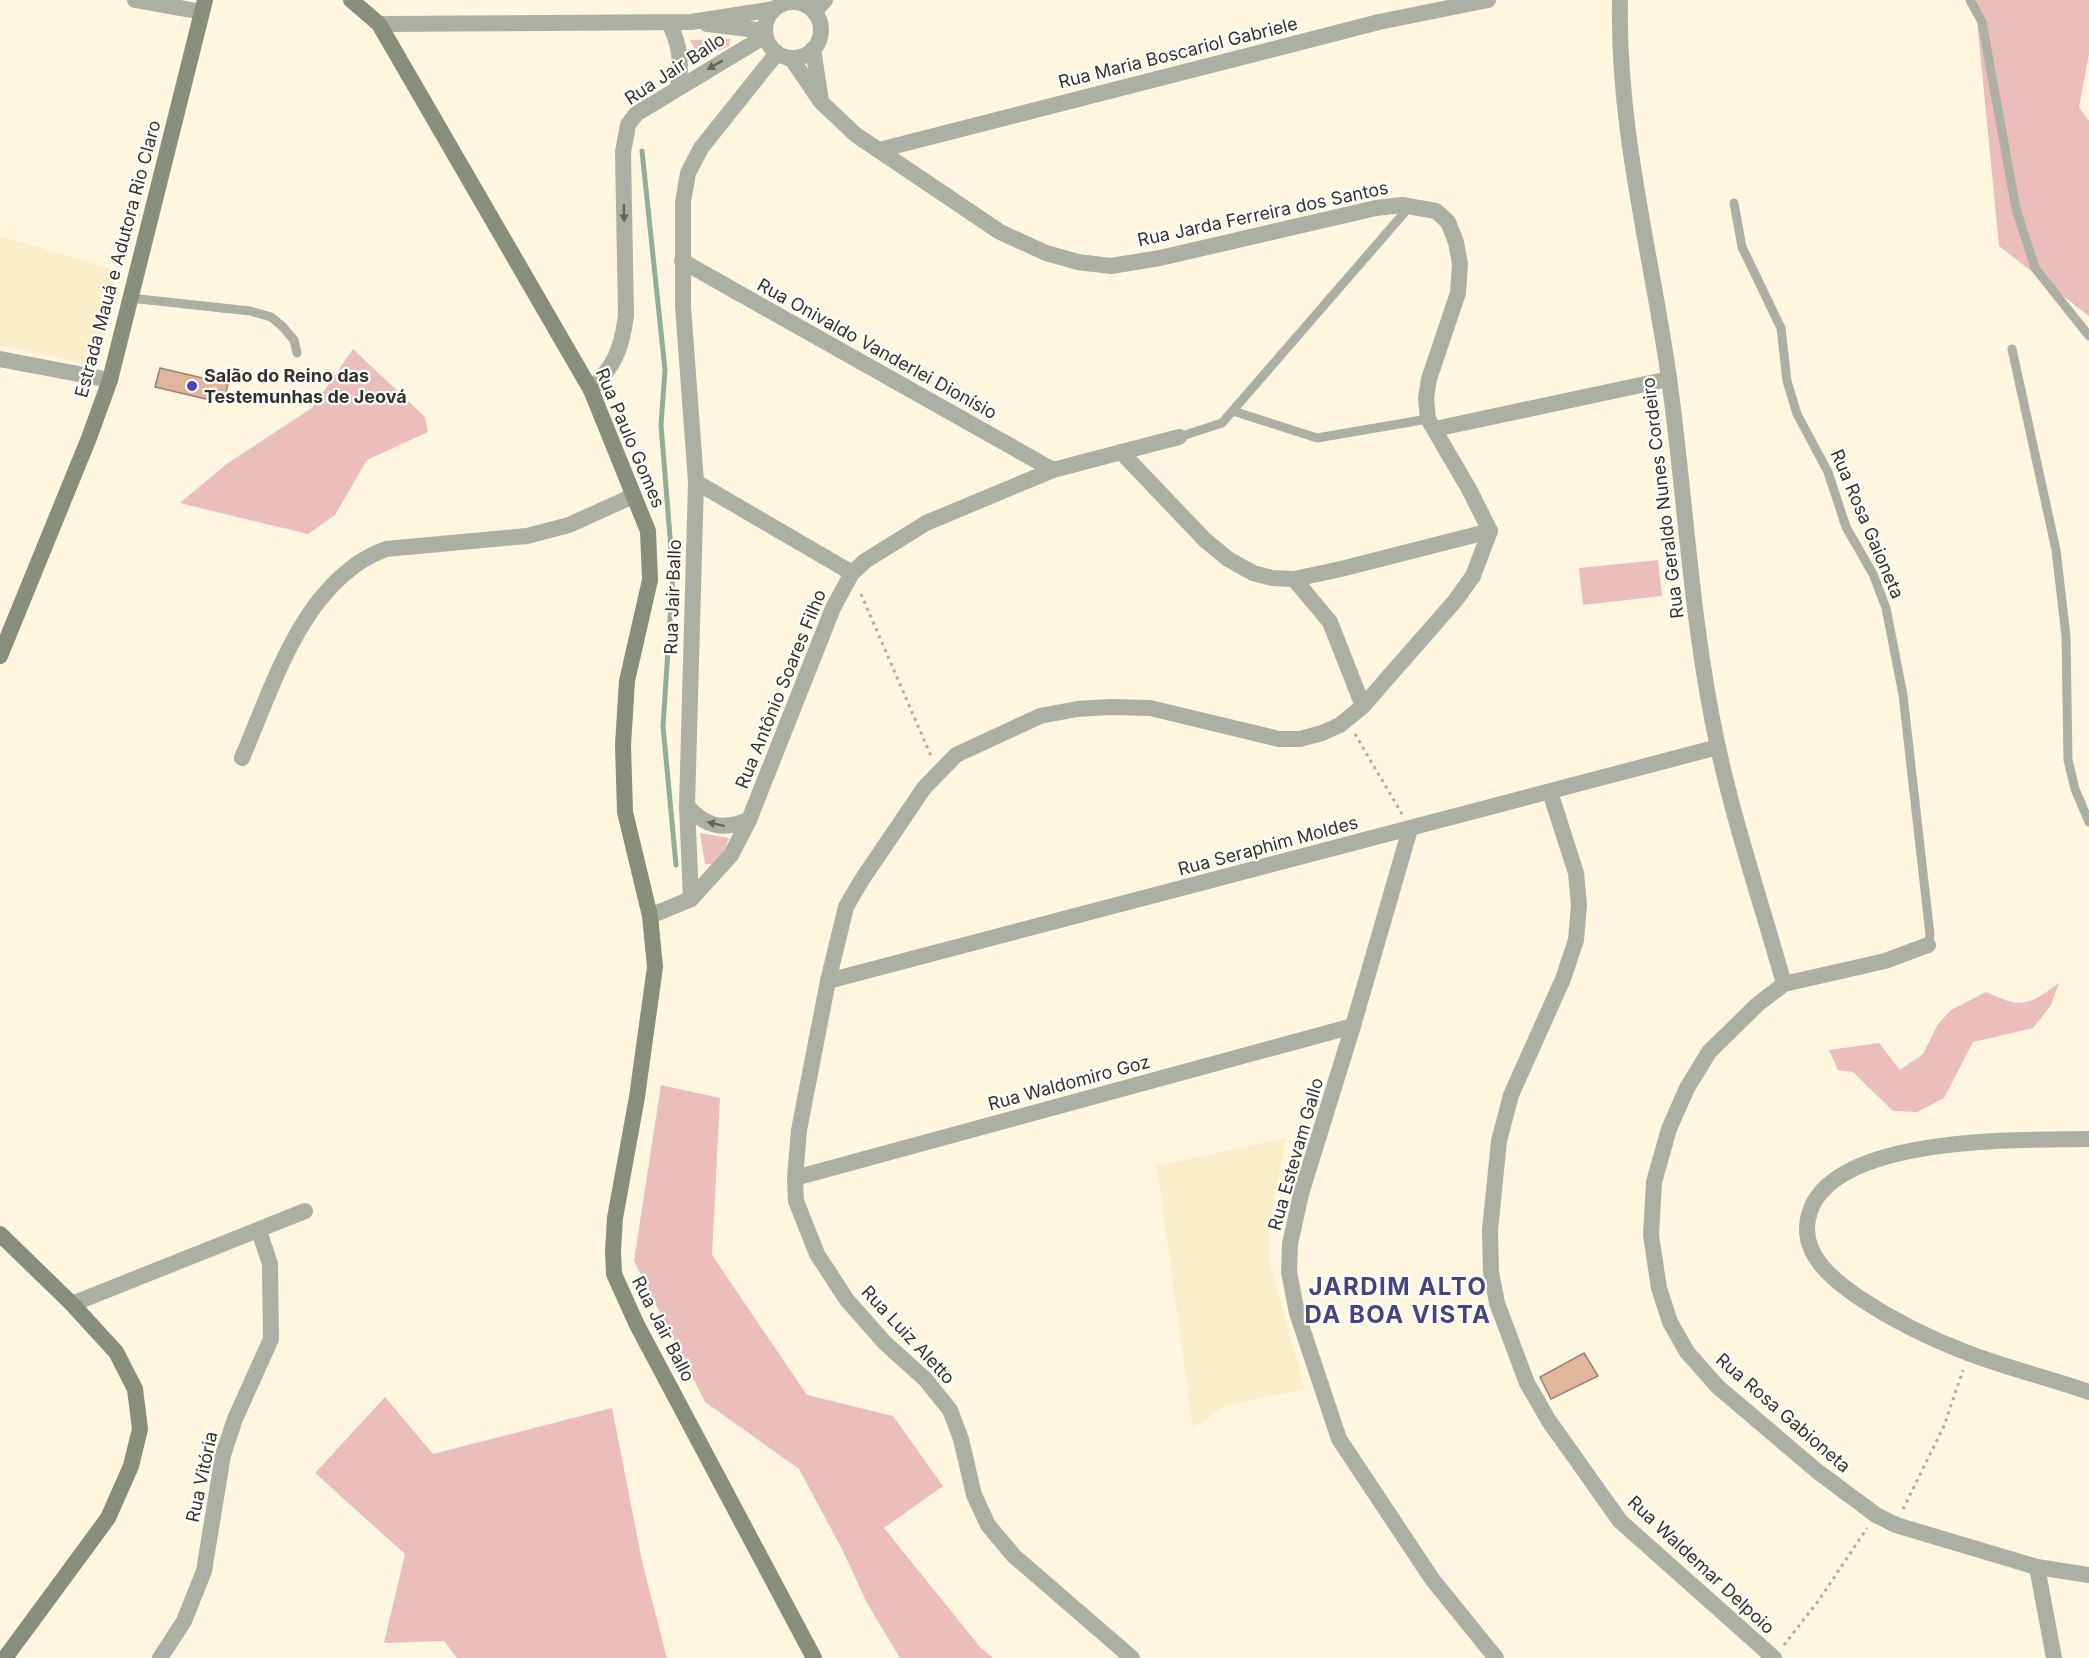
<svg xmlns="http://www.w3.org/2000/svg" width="2089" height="1658" viewBox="0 0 2089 1658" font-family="Inter,sans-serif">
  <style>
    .built { fill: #faedca }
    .green { fill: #ecbebb }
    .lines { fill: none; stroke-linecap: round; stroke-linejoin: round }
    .stream { stroke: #91af97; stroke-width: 5 }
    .building { fill: #e0b69a; stroke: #9a8272; stroke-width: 1.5 }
    .path { stroke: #b3ac9a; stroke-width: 3; stroke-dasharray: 3 4.5; stroke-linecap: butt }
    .service { stroke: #acb0a4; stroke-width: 9 }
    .minor { stroke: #acb0a4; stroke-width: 16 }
    .secondary { stroke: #888e7c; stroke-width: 16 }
    .oneway { fill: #656459 }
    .poi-dot { fill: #5340b8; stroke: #fff; stroke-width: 2 }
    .labels { text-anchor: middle; stroke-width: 4.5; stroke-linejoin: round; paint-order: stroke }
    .street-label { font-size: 18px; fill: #363227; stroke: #fff }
    .poi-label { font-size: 18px; font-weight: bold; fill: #363227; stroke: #fff; text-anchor: start }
    .district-label { font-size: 24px; font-weight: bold; letter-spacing: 1.5px; fill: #464380; stroke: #fff }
  </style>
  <rect width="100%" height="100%" fill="#fff6e0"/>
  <g class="built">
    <polygon points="0,236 118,271 97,358 90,365 0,345"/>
    <polygon points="1286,1138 1270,1221 1270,1265 1305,1389 1227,1405 1193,1429 1157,1166"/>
  </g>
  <g class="green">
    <polygon points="1975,0 2089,0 2089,54 2079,107 2089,121 2089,316 1999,246"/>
    <polygon points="730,39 729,46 700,59 690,40"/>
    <polygon points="353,349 425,417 428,432 367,460 335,515 308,534 180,503 228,463 312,408"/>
    <polygon points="1658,560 1662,596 1583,605 1579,568"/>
    <polygon points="700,833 729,838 724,851 713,864 705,864"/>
    <path d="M2059 983 2051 1005 2033 1028 1973 1042 1944 1098 1917 1112 1893 1111 1853 1072 1838 1070 1829 1050 1879 1043 1900 1070 1923 1054 1938 1024 1951 1010 1986 992C2023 1009 2027 1006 2059 983Z"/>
    <polygon points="661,1085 720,1098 712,1255 807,1395 893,1416 943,1486 884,1528 980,1647 993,1658 900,1658 867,1603 843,1551 799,1469 705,1402 634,1261"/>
    <polygon points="385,1397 433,1454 612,1408 643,1566 667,1658 457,1658 444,1641 384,1643 405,1554 315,1473"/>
  </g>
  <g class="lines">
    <polyline class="stream" points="642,151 665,370 661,425 673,574 663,726 676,865"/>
  </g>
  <g class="building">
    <polygon points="160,368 228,384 223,403 155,387"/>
    <polygon points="1584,1353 1598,1376 1551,1399 1540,1377"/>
  </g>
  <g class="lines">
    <g class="path">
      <polyline points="861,594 931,756"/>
      <polyline points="1355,734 1402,814"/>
      <polyline points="1903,1509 1944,1426 1963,1370"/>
      <polyline points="1784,1645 1819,1600 1867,1528"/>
    </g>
    <g class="service">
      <polyline points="1970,0 1982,22 2016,209 2035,268 2089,336"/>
      <polyline points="1734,203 1742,247 1781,328 1787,381 1797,414 1828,472 1846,527 1873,574 1886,608 1903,695 1930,935 1928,945"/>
      <polyline points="130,298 250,311 271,317 282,326 294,340 297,353"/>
      <polyline points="2012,349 2056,550 2066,636 2068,760 2075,789 2089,822"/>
      <polyline points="1233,411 1317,438 1428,419"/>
      <polyline points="1179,437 1222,423 1411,205"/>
    </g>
    <g class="minor">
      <polyline points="135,0 202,12"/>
      <path d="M1620 0C1617 128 1651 252 1669 378 1686 501 1691 625 1718 747 1735 826 1762 905 1784 984"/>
      <circle cx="793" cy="30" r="28"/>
      <polyline points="814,12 825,0"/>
      <path d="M669 23C680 45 682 62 678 87"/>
      <polyline points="379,24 691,22 774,9"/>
      <polyline points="707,24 765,31"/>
      <polyline points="813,49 821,101"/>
      <polyline points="791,58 821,102 856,135 1000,232 1046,253 1078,262 1111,266 1160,258 1376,208 1402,205 1436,211 1448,222 1456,242 1460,264 1458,293 1429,379 1426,398 1428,419 1469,489 1490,531 1473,576 1455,601 1363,706 1340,725 1322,733 1300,739 1279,739 1150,708 1110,707 1077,709 1040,716 956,755 924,788 861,881 846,907 828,981 799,1130 795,1178 796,1201 817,1254 847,1300 885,1343 925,1379 950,1410 961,1439 974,1495 988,1525 1014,1556 1132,1658"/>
      <polyline points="879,150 1379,22 1488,0"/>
      <polyline points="682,261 1053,470"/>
      <polyline points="0,359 110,380"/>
      <path d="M591 390C615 364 621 351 626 316L623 152 628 125 636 114 765 36"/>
      <polyline points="1435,429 1669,379"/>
      <polyline points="1121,452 1205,540 1228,559 1253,573 1272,578 1294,579 1341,569 1490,531"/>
      <polyline points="696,482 852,573"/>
      <polyline points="1294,579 1330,622 1363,706"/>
      <path d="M242 758C274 684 304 579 386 549L527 536 569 525 633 496"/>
      <polyline points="1550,792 1576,873 1579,905 1576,940 1563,979 1511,1095 1499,1141 1490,1230 1491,1272 1497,1303 1527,1383 1549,1421 1620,1521 1774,1658"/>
      <path d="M687 806C707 828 723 830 749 820"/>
      <polyline points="1410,829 1353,1026 1301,1194 1290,1244 1289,1272 1297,1313 1339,1439 1432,1579 1496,1658"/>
      <polyline points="691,899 687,806 696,482 683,306 683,202 688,173 701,148 777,53"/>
      <polyline points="650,916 691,899 731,855 749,820 833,608 852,573 865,561 926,523 1053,470 1179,437"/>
      <polyline points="1928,945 1885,961 1784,984 1758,1004 1709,1052 1687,1088 1669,1129 1654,1182 1651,1235 1659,1288 1670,1322 1687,1352 1718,1387 1817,1471 1876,1515 1896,1525 2037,1567 2089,1575"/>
      <polyline points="828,981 1718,747"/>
      <path d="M2089 1139C2023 1140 1824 1134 1808 1219 1801 1254 1832 1279 1858 1297 1891 1319 1931 1339 1968 1353 2007 1368 2049 1378 2089 1392"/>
      <polyline points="795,1178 1353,1026"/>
      <polyline points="72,1304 305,1211"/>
      <polyline points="2037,1567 2054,1658"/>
      <polyline points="160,1658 184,1621 204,1571 223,1455 235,1419 271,1339 270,1264 259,1231"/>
    </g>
    <g class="secondary">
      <polyline points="351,0 379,24 591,390 648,531 650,580 627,681 623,745 625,812 650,916 655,967 637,1097 615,1218 613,1251 614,1274 637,1325 814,1658"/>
      <polyline points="0,656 89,438 110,380 205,0"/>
      <polyline points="0,1234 72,1304 116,1352 135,1389 140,1429 131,1466 108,1518 5,1658"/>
    </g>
  </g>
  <defs><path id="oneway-solid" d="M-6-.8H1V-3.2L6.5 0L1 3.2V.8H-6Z" transform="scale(1.5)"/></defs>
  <g class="oneway">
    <use href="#oneway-solid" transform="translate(715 65) rotate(150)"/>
    <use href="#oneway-solid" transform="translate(624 213) rotate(89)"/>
    <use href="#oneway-solid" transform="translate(716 824) rotate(-166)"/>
  </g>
  <circle class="poi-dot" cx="192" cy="386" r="6"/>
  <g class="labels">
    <g class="street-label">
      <text transform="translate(1178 53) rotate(-14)" y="6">Rua Maria Boscariol Gabriele</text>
      <text transform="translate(675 69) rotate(-33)" y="6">Rua Jair Ballo</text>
      <text transform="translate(1263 214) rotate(-12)" y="6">Rua Jarda Ferreira dos Santos</text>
      <text transform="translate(118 259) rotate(-75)" y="6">Estrada Mauá e Adutora Rio Claro</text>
      <text transform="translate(877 349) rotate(29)" y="6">Rua Onivaldo Vanderlei Dionísio</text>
      <text transform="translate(630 438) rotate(67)" y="6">Rua Paulo Gomes</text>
      <text transform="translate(1663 498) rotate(-97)" y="6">Rua Geraldo Nunes Cordeiro</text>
      <text transform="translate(1867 524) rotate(67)" y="6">Rua Rosa Gaioneta</text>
      <text transform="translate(673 597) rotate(-88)" y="6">Rua Jair Ballo</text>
      <text transform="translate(781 689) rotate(-68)" y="6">Rua Antônio Soares Filho</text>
      <text transform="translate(1268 846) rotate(-15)" y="6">Rua Seraphim Moldes</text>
      <text transform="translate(1069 1083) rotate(-15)" y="6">Rua Waldomiro Goz</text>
      <text transform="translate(1296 1154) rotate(-74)" y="6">Rua Estevam Gallo</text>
      <text transform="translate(663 1329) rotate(63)" y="6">Rua Jair Ballo</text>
      <text transform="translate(908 1335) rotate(47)" y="6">Rua Luiz Aletto</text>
      <text transform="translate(1783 1413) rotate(41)" y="6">Rua Rosa Gabioneta</text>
      <text transform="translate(202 1477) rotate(-78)" y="6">Rua Vitória</text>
      <text transform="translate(1701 1565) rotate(43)" y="6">Rua Waldemar Delpoio</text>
    </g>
    <g class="poi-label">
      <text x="204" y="382">Salão do Reino das<tspan x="204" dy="21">Testemunhas de Jeová</tspan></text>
    </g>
    <g class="district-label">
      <text x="1398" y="1295">JARDIM ALTO<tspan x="1398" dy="28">DA BOA VISTA</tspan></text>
    </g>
  </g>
</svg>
